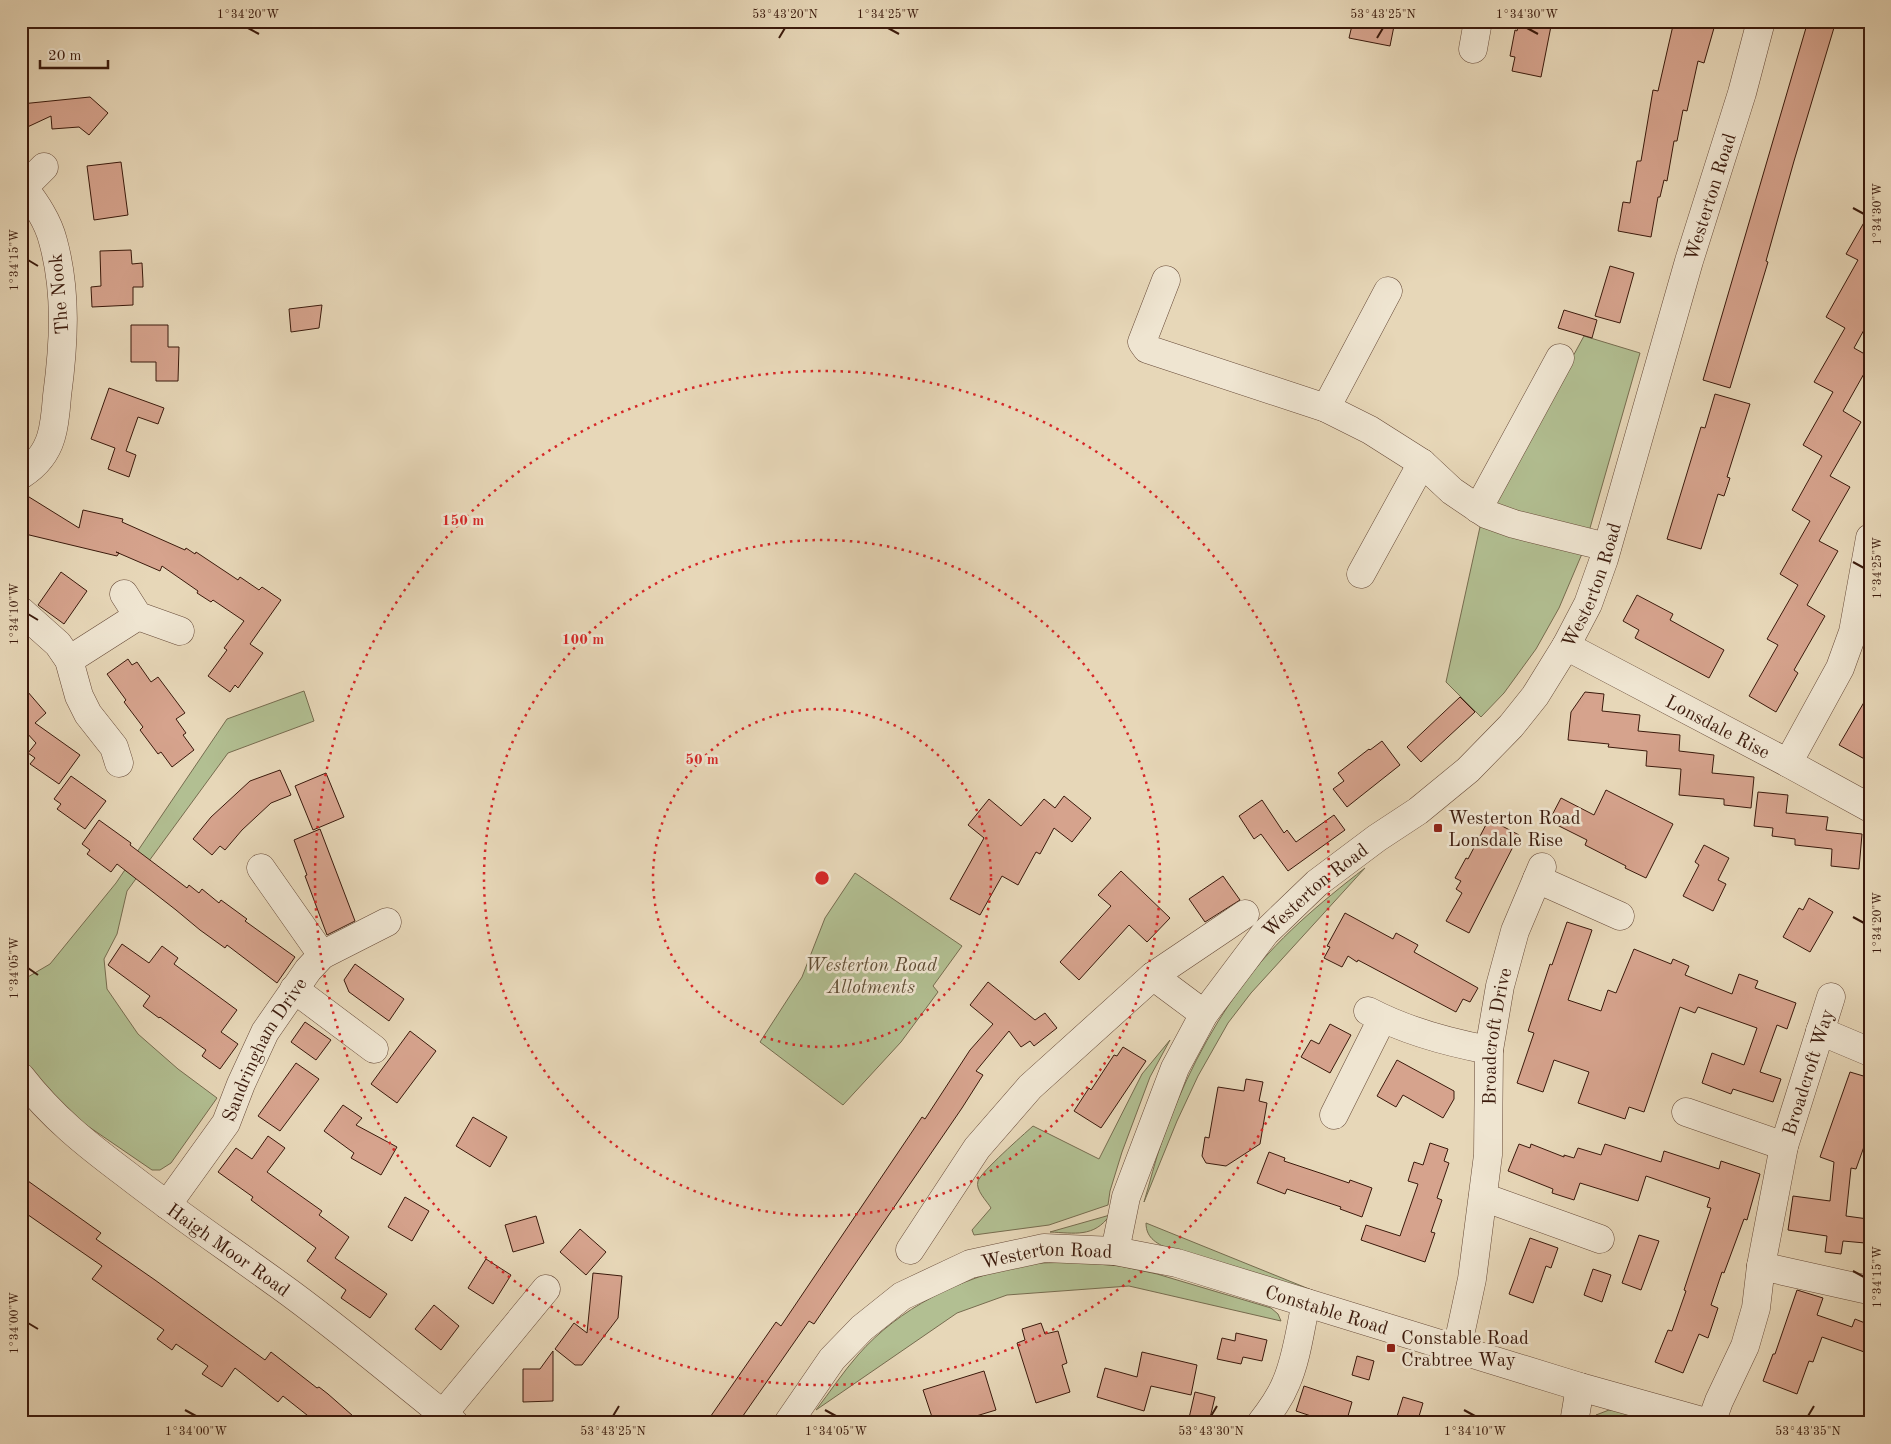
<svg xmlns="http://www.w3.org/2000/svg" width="1891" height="1444" viewBox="0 0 1891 1444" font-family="'Old Standard TT',serif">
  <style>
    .green { fill: #b2bf92; stroke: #766c4f }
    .building { fill: #d6a38d; stroke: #3b1a0c }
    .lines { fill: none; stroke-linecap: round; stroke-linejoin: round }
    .minor-casing { stroke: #664937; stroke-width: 29 }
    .minor { stroke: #efe5d1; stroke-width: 28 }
    .ticks { fill: none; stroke: #3b1a0c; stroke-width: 2 }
    .ring { fill: none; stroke: #d62828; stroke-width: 2.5; stroke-dasharray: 2.5 5 }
    .poi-dot { fill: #8f2418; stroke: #efe5d1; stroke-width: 2 }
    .labels { text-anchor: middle; stroke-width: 5; stroke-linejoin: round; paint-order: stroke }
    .street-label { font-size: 19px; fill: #3b1a0c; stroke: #efe5d1 }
    .poi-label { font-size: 19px; fill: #3b1a0c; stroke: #efe5d1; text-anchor: start }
    .park-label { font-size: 19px; font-style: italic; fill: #5f4c34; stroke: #efe5d1 }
    .centre { fill: #d62828; stroke: #efe5d1; stroke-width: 2.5 }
    .ring-label { font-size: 15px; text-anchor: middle; font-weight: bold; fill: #d62828; stroke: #efe5d1; stroke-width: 5; stroke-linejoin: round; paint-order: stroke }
    .neatline { fill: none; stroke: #3b1a0c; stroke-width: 2 }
    .ticks-label { font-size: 12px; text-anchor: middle; fill: #3b1a0c }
  </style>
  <rect width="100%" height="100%" fill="#e7d7b8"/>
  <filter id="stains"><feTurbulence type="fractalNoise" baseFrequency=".004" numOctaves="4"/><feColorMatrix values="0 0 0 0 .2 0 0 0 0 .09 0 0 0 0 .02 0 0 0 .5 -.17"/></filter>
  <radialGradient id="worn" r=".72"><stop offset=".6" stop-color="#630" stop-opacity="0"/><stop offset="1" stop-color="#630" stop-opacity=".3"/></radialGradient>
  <g class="green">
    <polygon points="1584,336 1640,353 1584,549 1559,608 1536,649 1504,693 1481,717 1446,682 1480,527"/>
    <polygon points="304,691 314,721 228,753 127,891 117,934 104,959 107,989 138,1034 178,1069 217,1098 171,1163 160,1170 152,1170 76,1118 48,1094 21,1063 21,981 50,964 116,883 227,719"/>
    <path d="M1365 868 1251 993 1228 1023 1198 1076 1177 1121 1144 1202C1150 1182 1155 1161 1162 1141 1181 1086 1208 1032 1242 986 1275 940 1320 903 1365 868Z"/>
    <polygon points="855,873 962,946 933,986 938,992 901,1042 843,1105 760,1042 802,977 825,918"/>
    <path d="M1170 1040 1150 1077 1122 1152 1110 1191 1108 1205 1049 1225 974 1235 972 1230 991 1208C987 1201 975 1190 978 1181 981 1172 1023 1135 1033 1126L1099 1159 1142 1074Z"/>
    <path d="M1110 1215C1094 1238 1074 1233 1050 1232Z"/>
    <path d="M1146 1223 1324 1295 1171 1250C1158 1244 1146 1239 1146 1223Z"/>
    <path d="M1075 1262 1120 1266 1157 1274 1271 1308 1278 1314 1281 1321 1129 1286 1007 1295 957 1313 816 1410C830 1392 843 1372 858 1355 899 1308 960 1278 1022 1265 1039 1262 1058 1263 1075 1262Z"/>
    <polygon points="1609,1410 1621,1411 1660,1423 1618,1423 1596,1415"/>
  </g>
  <g class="building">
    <polygon points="1353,21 1395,21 1390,46 1349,38"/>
    <polygon points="1519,21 1552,21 1541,77 1512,71 1515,57 1510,56 1515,30 1517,31"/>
    <polygon points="1674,21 1716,21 1704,63 1698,61 1687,111 1683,110 1677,141 1674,141 1667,181 1664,180 1660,197 1658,197 1651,237 1618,231 1623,202 1630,203 1637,161 1641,161 1653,90 1658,91"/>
    <polygon points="1808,21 1836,21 1794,161 1766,261 1768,262 1730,388 1703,380"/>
    <polygon points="90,97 108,113 89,135 79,127 52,129 51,116 21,130 21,104"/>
    <polygon points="121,162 128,215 94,220 87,166"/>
    <polygon points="1870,212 1870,319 1854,348 1870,357 1870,363 1843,411 1861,422 1830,476 1850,487 1819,541 1838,551 1807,605 1825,616 1794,670 1798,673 1776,712 1749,696 1778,645 1767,639 1798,585 1780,574 1810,521 1792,510 1822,456 1803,445 1833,392 1814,382 1845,328 1826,317 1858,260 1846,254"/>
    <polygon points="131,250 132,264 142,263 143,282 143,287 133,287 133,305 92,307 91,287 101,286 100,251"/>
    <polygon points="1610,266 1634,273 1620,323 1595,316"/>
    <polygon points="322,305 319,328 291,332 289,309"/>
    <polygon points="1564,310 1597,320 1592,338 1558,328"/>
    <polygon points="131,325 168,325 168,347 179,347 178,381 156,381 156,362 131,362"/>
    <polygon points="109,388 164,408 158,424 138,417 126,451 136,455 129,477 108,469 115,448 91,439"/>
    <polygon points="1715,394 1750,404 1727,477 1730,478 1724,496 1718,494 1701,549 1667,539 1701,427 1705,428"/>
    <polygon points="21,492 79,528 83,510 123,519 122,522 185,550 186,548 195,554 196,552 238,580 240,577 259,590 262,587 281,600 250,644 263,653 238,688 235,685 230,692 208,676 227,650 224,648 244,621 213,600 211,602 197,593 198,591 162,566 160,571 116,552 119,553 117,556 21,533"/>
    <polygon points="61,572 87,591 64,624 38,605"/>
    <polygon points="1637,595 1673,614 1670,620 1724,650 1709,678 1635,638 1639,630 1623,621"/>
    <polygon points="128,659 132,665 137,662 151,682 158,677 185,713 176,719 186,733 183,735 194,750 172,767 161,752 158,754 140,730 143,727 124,702 126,700 107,674"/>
    <polygon points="21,684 46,713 35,723 80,755 59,784 30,764 35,758 28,753 36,743 25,731 21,734"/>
    <polygon points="1585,692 1604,694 1602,711 1640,715 1638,731 1680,735 1679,751 1714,755 1712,773 1754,777 1751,808 1724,805 1724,799 1679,795 1681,769 1646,766 1647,751 1608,747 1609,744 1568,740 1571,712"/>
    <polygon points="1870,692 1870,762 1839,745"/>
    <polygon points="1460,697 1475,712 1421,762 1407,747"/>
    <polygon points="1382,741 1400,765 1347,807 1333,789 1344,781 1338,773 1369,749 1370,750"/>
    <polygon points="280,770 291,795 271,803 242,830 225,850 220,846 212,855 193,839 211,817 250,781"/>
    <polygon points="326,773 344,817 313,830 295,786"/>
    <polygon points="71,776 106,801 85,829 57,809 61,804 54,799"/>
    <polygon points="1606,790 1673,824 1646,878 1625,868 1626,866 1585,845 1587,840 1549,821 1561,798 1594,815"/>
    <polygon points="1758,792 1788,795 1786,813 1828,817 1826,830 1862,834 1859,869 1831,866 1832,849 1795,845 1795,839 1772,836 1773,828 1754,826"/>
    <polygon points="1064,796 1091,818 1072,842 1054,828 1040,854 1036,852 1018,885 1002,876 980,915 950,899 984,838 968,825 989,799 1021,826 1044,799 1055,808"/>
    <polygon points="1262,800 1284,833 1287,830 1296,842 1334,815 1345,830 1288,871 1261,834 1254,839 1239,816"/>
    <polygon points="1489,819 1519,835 1469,933 1446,921 1462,893 1456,889 1461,881 1455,878 1466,858 1468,859"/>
    <polygon points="99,820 131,843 130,845 187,888 189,885 199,893 202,889 219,903 221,900 247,919 245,921 295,957 277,983 227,945 225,948 200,930 176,910 117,864 111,872 87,854 90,850 82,844"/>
    <polygon points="320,829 355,921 327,935 305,876 307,875 294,840"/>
    <polygon points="1704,845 1729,858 1718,880 1726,884 1713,911 1683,896 1699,865 1695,862"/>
    <polygon points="1121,871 1170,918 1147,942 1129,925 1079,980 1060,962 1111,906 1098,895"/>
    <polygon points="1223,876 1240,900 1205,922 1189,899"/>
    <polygon points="1809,898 1833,912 1810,952 1783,937 1799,908 1803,910"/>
    <polygon points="1345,913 1393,939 1396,933 1418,945 1414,952 1478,988 1470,1002 1463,999 1456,1012 1358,960 1357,962 1348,956 1342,967 1324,958 1330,947 1327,946"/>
    <polygon points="1567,922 1592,930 1568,1000 1601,1011 1608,990 1616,993 1634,949 1671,964 1673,959 1689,966 1685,975 1732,994 1739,974 1758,981 1755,988 1796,1003 1787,1029 1777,1025 1760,1072 1781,1079 1773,1102 1733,1089 1731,1094 1702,1083 1712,1053 1744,1065 1757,1028 1698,1007 1695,1013 1680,1007 1644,1112 1629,1107 1625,1119 1578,1103 1589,1072 1554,1060 1543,1092 1517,1083 1534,1033 1528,1031 1550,964 1552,965"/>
    <polygon points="122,944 149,963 162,946 178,958 174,964 237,1010 221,1032 238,1044 220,1069 202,1056 206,1050 160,1017 159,1018 143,1006 150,996 108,965"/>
    <polygon points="355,964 404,999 389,1021 349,992 344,980"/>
    <polygon points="988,982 1035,1020 1045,1013 1057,1028 1034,1046 1030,1041 1021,1047 1009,1031 976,1071 983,1075 962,1108 814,1324 809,1321 738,1423 706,1423 776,1322 781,1326 922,1117 925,1119 970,1050 993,1024 970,1005"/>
    <polygon points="305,1022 331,1040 316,1060 291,1042"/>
    <polygon points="1330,1024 1351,1035 1330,1073 1301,1057 1311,1040 1319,1044"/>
    <polygon points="410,1031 436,1051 397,1103 371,1084"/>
    <polygon points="1123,1047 1146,1061 1101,1128 1074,1111 1089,1088 1091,1090 1114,1055 1117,1056"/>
    <polygon points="1397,1060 1454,1091 1454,1099 1443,1118 1403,1095 1396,1107 1377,1096"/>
    <polygon points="296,1063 319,1079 280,1131 258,1116"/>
    <polygon points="1850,1072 1870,1078 1870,1130 1856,1169 1851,1168 1846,1216 1868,1219 1865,1243 1843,1241 1841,1254 1825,1252 1827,1236 1788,1230 1793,1196 1830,1201 1834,1162 1820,1157"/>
    <polygon points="1246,1079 1263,1082 1259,1101 1267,1103 1260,1144 1226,1166 1206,1163 1202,1156 1205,1137 1209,1138 1218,1087 1244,1091"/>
    <polygon points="343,1105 362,1118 356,1125 397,1147 381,1175 351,1158 354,1153 324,1131"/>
    <polygon points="473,1117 507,1137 490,1167 456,1146"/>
    <polygon points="268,1136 285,1148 267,1172 322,1211 319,1215 349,1237 335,1258 387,1294 370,1318 341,1298 346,1290 307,1261 316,1248 251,1200 253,1197 218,1172 236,1148 252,1159"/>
    <polygon points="1430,1143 1448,1149 1444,1161 1449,1163 1437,1198 1442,1200 1431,1232 1435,1233 1425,1262 1361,1240 1366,1225 1400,1236 1418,1184 1408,1181 1414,1162 1423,1165"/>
    <polygon points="1519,1144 1530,1148 1531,1144 1564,1157 1564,1155 1574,1158 1578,1148 1601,1155 1605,1144 1661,1162 1664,1151 1719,1169 1721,1161 1760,1174 1747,1220 1744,1219 1724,1273 1722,1272 1711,1305 1718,1308 1708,1338 1699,1334 1683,1373 1655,1362 1668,1330 1672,1331 1686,1291 1684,1290 1711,1208 1707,1207 1710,1198 1646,1176 1638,1201 1580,1183 1574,1200 1552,1193 1553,1189 1508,1171"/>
    <polygon points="1269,1152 1285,1158 1284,1161 1323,1174 1349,1183 1350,1180 1372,1188 1362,1217 1340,1209 1341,1207 1287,1189 1285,1194 1257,1183"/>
    <polygon points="21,1176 101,1233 96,1239 155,1280 265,1360 271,1352 317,1388 319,1387 328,1394 361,1423 317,1423 283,1396 278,1402 235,1368 222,1387 202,1374 208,1366 176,1344 172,1350 157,1339 164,1330 92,1279 102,1266 21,1210"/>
    <polygon points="405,1197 429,1211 412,1241 388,1227"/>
    <polygon points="536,1216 544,1243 513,1252 505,1225"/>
    <polygon points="580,1229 606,1252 586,1275 560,1252"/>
    <polygon points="1639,1235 1659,1241 1641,1290 1622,1283"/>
    <polygon points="1530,1238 1558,1248 1551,1268 1546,1266 1533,1303 1509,1294"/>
    <polygon points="486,1259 511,1275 493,1304 468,1288"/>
    <polygon points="1593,1269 1611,1275 1602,1302 1584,1295"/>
    <polygon points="593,1273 622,1276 618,1318 582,1365 575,1365 555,1349 574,1323 587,1333"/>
    <polygon points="1797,1290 1823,1298 1817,1315 1852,1327 1855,1319 1870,1325 1870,1354 1822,1337 1813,1362 1809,1361 1797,1394 1763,1381 1773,1354 1775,1354"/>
    <polygon points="434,1305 459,1326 441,1350 415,1329"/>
    <polygon points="1041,1323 1045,1334 1058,1331 1067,1363 1062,1365 1070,1392 1036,1403 1017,1343 1025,1340 1022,1329"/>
    <polygon points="1236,1333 1267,1340 1262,1361 1243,1357 1241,1364 1217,1359 1222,1338 1235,1341"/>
    <polygon points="553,1351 553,1401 523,1402 523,1369 540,1369"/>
    <polygon points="1142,1352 1197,1365 1191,1395 1151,1386 1144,1411 1097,1397 1105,1368 1137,1377"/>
    <polygon points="1357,1356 1374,1361 1369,1380 1352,1375"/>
    <polygon points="984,1371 996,1410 953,1423 934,1423 923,1390"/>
    <polygon points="1304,1386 1352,1402 1346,1423 1332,1423 1296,1411"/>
    <polygon points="1195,1392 1215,1397 1209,1422 1189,1418"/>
    <polygon points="1403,1397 1423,1403 1417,1423 1395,1423"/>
  </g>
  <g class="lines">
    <defs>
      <g id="minor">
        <polyline points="1473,49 1478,21"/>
        <polyline points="21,190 44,167"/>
        <polyline points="1166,280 1142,342 1147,349 1326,408 1370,430 1422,463 1452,491 1486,514 1514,524 1607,547"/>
        <polyline points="1326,408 1388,291"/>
        <path d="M21 475C35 466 46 454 51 437 55 424 56 409 57 396 64 344 67 292 53 241 48 221 36 204 24 188"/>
        <polyline points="1478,509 1560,358"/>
        <polyline points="1361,574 1422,463"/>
        <polyline points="124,594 138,616 180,631"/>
        <polyline points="21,611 58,644 69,660 79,696 88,714 114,747 119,763"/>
        <path id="s1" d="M1566 646 1788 763 1870 808"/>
        <polyline points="69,660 138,616"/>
        <polyline points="1788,763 1840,668 1853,632 1870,538"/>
        <polyline points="261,868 322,955"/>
        <polyline points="1537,879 1620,916"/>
        <polyline points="1153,976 1204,1014"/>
        <polyline points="294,989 374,1049"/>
        <path d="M1368 1011C1406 1031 1446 1042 1489 1050"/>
        <polyline points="1820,1031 1870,1052"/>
        <path id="s2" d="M21 1077C52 1117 86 1144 126 1174 176 1213 228 1248 279 1285 339 1328 396 1377 454 1423"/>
        <polyline points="1686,1112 1784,1146"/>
        <polyline points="1334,1115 1382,1019"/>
        <polyline points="1483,1197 1600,1239"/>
        <path id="s3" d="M167 1205 226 1123 241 1084 265 1032 308 970 322 955 387 922"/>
        <polyline points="910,1250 977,1148 1030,1087 1153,976 1245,914"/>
        <path id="s4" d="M1115 1251 1126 1197 1175 1068 1204 1014 1265 933 1317 883 1377 838 1418 811 1468 770 1511 726 1535 696 1566 646 1588 604 1604 559 1689 261 1742 93 1761 21"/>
        <polyline points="1761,1266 1864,1289"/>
        <path id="s5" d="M1457 1349 1472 1279 1488 1155 1489 1050 1500 986 1515 931 1542 867"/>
        <polyline points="443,1414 546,1289"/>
        <path id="s6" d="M788 1423 832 1359 862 1328 902 1296 970 1264 1044 1248 1115 1251 1177 1263 1580 1387 1709 1423"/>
        <path d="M1261 1423C1271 1410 1280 1398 1286 1383 1297 1358 1300 1329 1306 1303"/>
        <polyline points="1574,1423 1580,1387"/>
        <path id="s7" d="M1711 1423 1719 1401 1745 1346 1756 1308 1761 1266 1784 1146 1831 997"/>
      </g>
    </defs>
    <use href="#minor" class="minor-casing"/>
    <use href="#minor" class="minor"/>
  </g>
  <path class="ticks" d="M248 28 259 34M888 28 899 34M1527 28 1538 34M779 38 785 28M1377 38 1383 28M1853 208 1864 214M28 260 38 266M1853 562 1864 568M28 614 38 620M1853 917 1864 923M28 968 38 975M1853 1271 1864 1277M28 1323 38 1329M185 1410 196 1416M825 1410 836 1416M1464 1410 1475 1416M613 1416 619 1406M1211 1416 1217 1406M1808 1416 1814 1406"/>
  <g class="ring">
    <circle cx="822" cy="878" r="169"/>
    <circle cx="822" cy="878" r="338"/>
    <circle cx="822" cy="878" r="507"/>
  </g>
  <g class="poi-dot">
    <rect x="1433" y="823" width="10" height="10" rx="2.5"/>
    <rect x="1386" y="1343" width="10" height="10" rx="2.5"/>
  </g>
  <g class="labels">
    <g class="street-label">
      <text dy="7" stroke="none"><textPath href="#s4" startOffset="1248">Westerton Road</textPath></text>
      <text transform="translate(58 294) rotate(-95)" y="7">The Nook</text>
      <text dy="7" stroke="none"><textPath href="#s4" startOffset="842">Westerton Road</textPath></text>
      <text dy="7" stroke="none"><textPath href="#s1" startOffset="172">Lonsdale Rise</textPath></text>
      <text dy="7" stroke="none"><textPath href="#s4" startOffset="422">Westerton Road</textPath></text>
      <text dy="7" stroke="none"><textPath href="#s5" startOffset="316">Broadcroft Drive</textPath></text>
      <text dy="7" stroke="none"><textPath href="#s3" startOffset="184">Sandringham Drive</textPath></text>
      <text dy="7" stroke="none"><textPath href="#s7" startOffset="366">Broadcroft Way</textPath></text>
      <text dy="7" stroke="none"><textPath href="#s2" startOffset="271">Haigh Moor Road</textPath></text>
      <text dy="7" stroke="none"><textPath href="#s6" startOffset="325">Westerton Road</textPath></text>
      <text dy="7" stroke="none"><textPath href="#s6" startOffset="614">Constable Road</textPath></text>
    </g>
    <g class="poi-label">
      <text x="1448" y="824">Westerton Road<tspan x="1448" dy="22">Lonsdale Rise</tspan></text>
      <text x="1401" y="1344">Constable Road<tspan x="1401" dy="22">Crabtree Way</tspan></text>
    </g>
    <g class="park-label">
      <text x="871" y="971">Westerton Road<tspan x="871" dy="22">Allotments</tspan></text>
    </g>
  </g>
  <circle cx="822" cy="878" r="8" class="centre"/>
  <g class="ring-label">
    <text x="463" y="525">150 m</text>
    <text x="583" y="644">100 m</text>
    <text x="702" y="764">50 m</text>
  </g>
  <rect width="1891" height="1444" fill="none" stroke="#e7d7b8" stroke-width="55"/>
  <path d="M40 60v8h68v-8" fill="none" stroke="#3b1a0c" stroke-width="2.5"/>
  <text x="48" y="60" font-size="15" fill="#3b1a0c" stroke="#efe5d1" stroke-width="4" paint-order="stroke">20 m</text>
  <rect x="28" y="28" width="1836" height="1388" class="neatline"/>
  <g class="ticks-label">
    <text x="248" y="18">1°34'20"W</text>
    <text x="785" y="18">53°43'20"N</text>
    <text x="888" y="18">1°34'25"W</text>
    <text x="1383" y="18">53°43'25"N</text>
    <text x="1527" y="18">1°34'30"W</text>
    <text transform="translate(1877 214) rotate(-90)" y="4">1°34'30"W</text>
    <text transform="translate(14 260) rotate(-90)" y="4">1°34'15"W</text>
    <text transform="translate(1877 568) rotate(-90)" y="4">1°34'25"W</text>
    <text transform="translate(14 614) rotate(-90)" y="4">1°34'10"W</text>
    <text transform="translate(1877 923) rotate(-90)" y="4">1°34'20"W</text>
    <text transform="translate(14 968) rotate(-90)" y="4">1°34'05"W</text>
    <text transform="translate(1877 1277) rotate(-90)" y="4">1°34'15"W</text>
    <text transform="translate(14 1323) rotate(-90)" y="4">1°34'00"W</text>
    <text x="196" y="1435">1°34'00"W</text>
    <text x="613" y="1435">53°43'25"N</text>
    <text x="836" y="1435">1°34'05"W</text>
    <text x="1211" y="1435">53°43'30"N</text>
    <text x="1475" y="1435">1°34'10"W</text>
    <text x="1808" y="1435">53°43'35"N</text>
  </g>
  <rect width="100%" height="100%" filter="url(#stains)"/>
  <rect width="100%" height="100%" fill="url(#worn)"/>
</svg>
